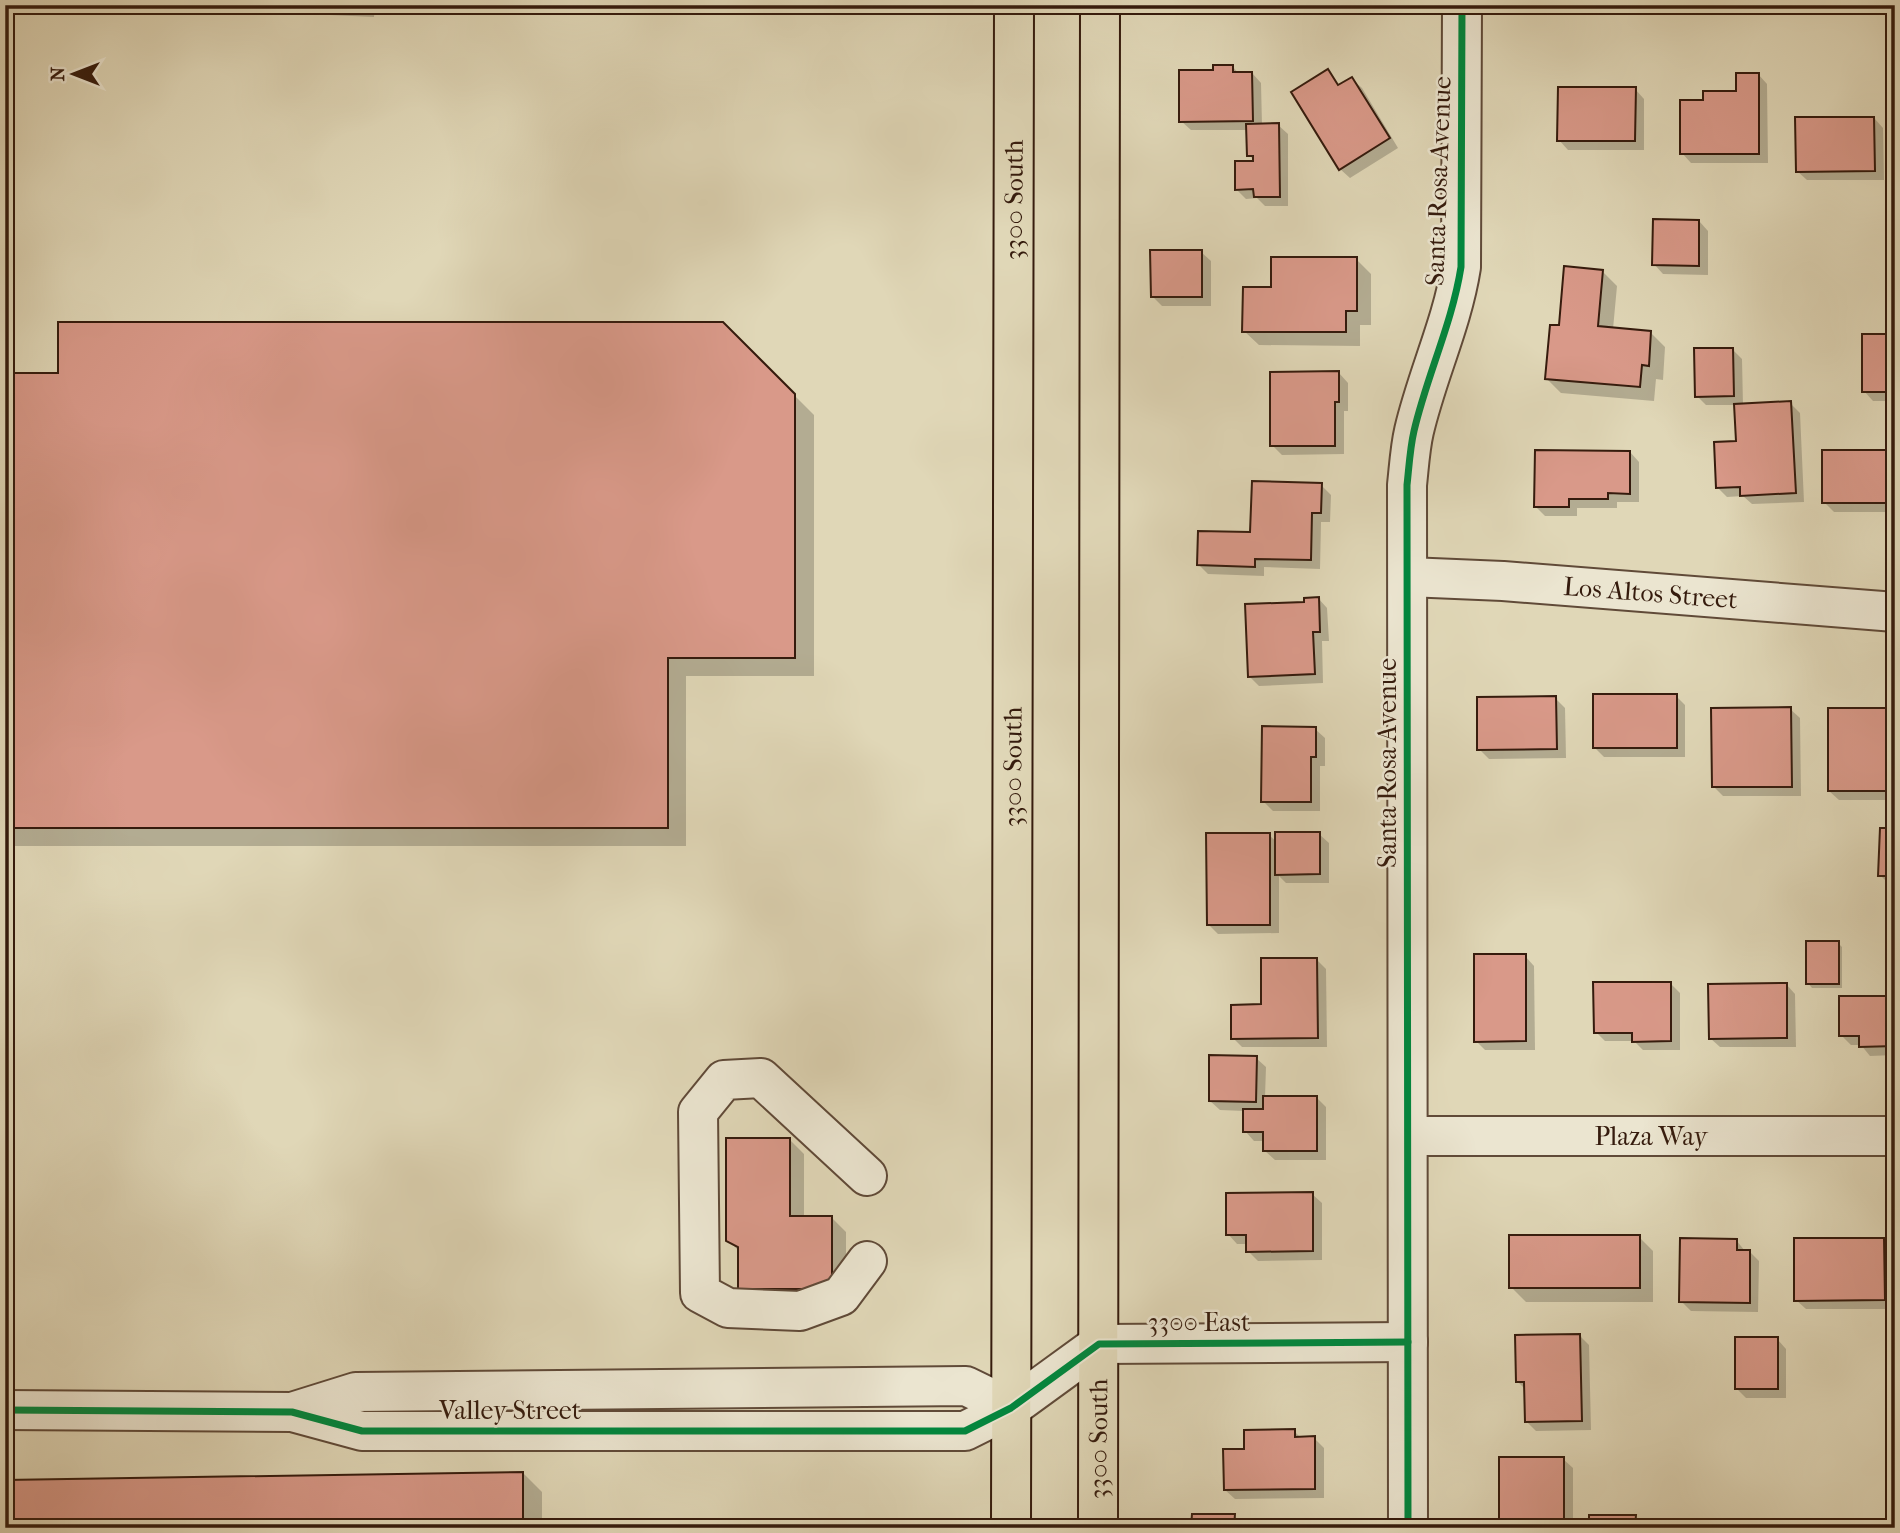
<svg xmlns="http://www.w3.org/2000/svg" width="1900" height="1533" viewBox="0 0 1900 1533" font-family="'IM FELL French Canon',serif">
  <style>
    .shadow { fill: #0003 }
    .building { fill: #d99989; stroke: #351b0d; stroke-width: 2 }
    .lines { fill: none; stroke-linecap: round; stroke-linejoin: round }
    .minor-casing { stroke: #604a38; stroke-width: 42 }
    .major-casing { stroke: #351b0d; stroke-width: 42 }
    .minor { stroke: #ebe5d0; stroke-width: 38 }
    .major { stroke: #e0d7b7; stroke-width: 38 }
    .cycleway-casing { stroke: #ebe5d0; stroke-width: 11 }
    .cycleway { stroke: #00873e; stroke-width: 7 }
    .labels { text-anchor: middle; stroke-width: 5; stroke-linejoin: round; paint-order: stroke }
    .street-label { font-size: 26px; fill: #351b0d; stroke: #ebe5d0 }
  </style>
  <rect width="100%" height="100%" fill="#e0d7b7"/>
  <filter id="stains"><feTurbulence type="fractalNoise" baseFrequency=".00286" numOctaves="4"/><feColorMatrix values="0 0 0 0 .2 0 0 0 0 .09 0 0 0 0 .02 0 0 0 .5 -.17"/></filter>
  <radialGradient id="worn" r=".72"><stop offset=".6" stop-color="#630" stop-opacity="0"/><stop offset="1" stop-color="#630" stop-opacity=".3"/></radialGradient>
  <g class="shadow">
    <polygon points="277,5 375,5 374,17 285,13"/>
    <polygon points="1233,67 1239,74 1252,73 1261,83 1262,125 1278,125 1288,134 1288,206 1265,206 1257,198 1246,199 1236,189 1257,163 1249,155 1248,130 1191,130 1181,121 1214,71"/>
    <polygon points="1327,71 1340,86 1352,79 1362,88 1398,148 1350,178 1340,169"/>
    <polygon points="1758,74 1767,84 1768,163 1691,163 1682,153 1704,102 1738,93"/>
    <polygon points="1635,89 1644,99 1644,150 1568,150 1559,140"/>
    <polygon points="1874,118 1883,128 1884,180 1807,180 1797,171"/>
    <polygon points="1699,221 1708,231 1708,275 1663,274 1654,264"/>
    <polygon points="1201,252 1211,261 1211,306 1162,306 1152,296"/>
    <polygon points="1356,259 1371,274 1371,325 1360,325 1360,346 1259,345 1244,331 1273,288"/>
    <polygon points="1602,271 1617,286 1613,329 1650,332 1665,347 1663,380 1656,379 1654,401 1561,393 1547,379"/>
    <polygon points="722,323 814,415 814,676 686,676 686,846 5,846 5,374 60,374"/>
    <polygon points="1895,336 1895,401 1873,401 1864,391"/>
    <polygon points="1733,350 1742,359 1743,406 1790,403 1800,413 1804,502 1752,504 1743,496 1727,497 1717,487 1738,443 1736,405 1706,405 1697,396"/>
    <polygon points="1339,373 1348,383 1348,411 1344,411 1344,454 1282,455 1272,445"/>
    <polygon points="1630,452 1639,462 1639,502 1617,502 1617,508 1577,508 1577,516 1545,516 1536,507"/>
    <polygon points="1893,452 1895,512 1834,512 1824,502"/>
    <polygon points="1321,485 1331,495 1330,522 1321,522 1320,569 1264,567 1264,576 1208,574 1199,565 1252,534"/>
    <polygon points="1318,598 1327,608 1329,641 1322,641 1323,683 1259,686 1249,676 1305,603"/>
    <polygon points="1676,696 1685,705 1685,757 1604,757 1594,747"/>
    <polygon points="1555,698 1565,708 1566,758 1489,759 1479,749"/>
    <polygon points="1790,709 1800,718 1801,796 1723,796 1714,787"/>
    <polygon points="1895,710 1895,800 1839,800 1829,791"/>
    <polygon points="1315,729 1325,738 1325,766 1320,766 1320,811 1273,811 1263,801"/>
    <polygon points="1895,830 1895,885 1890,885 1880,875"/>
    <polygon points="1319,834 1329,843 1329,883 1286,883 1279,876 1279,933 1218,934 1208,924 1269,835 1277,842"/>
    <polygon points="1838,943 1842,947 1842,988 1812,988 1808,983"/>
    <polygon points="1525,956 1534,966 1535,1050 1485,1050 1476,1041"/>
    <polygon points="1317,960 1326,969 1327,1047 1242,1047 1233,1038 1263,1006"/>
    <polygon points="1670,983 1680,993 1680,1050 1643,1050 1634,1041 1605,1041 1596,1032"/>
    <polygon points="1786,984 1795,994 1796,1047 1720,1047 1710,1038"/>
    <polygon points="1895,998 1895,1055 1870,1056 1861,1045 1851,1045 1841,1035"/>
    <polygon points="1256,1058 1266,1067 1265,1097 1316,1097 1326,1107 1326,1160 1275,1160 1265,1151 1265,1141 1254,1141 1245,1131 1245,1111 1220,1110 1210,1101"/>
    <polygon points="789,1139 804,1154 804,1218 832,1218 846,1232 846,1302 754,1302 740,1288 740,1252 728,1240"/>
    <polygon points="1312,1194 1322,1203 1322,1260 1258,1261 1248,1251 1248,1244 1237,1244 1228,1234"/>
    <polygon points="1639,1237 1653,1251 1653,1302 1526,1302 1511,1287"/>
    <polygon points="1884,1239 1893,1249 1894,1309 1806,1309 1796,1300"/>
    <polygon points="1736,1240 1745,1251 1749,1251 1759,1261 1758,1312 1691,1311 1681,1301"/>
    <polygon points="1580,1336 1589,1345 1591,1430 1536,1431 1527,1422 1526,1390 1518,1382"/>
    <polygon points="1777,1339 1786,1349 1786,1398 1746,1398 1736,1388"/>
    <polygon points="1294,1431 1301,1438 1314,1438 1324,1448 1324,1498 1235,1499 1225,1490"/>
    <polygon points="1563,1459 1573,1468 1573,1528 1509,1528 1501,1519"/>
    <polygon points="523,1473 542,1492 542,1528 5,1528"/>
    <polygon points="1234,1515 1238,1520 1238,1528 1193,1528"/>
    <polygon points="1635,1517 1644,1528 1591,1528"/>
  </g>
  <g class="building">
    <polygon points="305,5 365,5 365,8"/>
    <polygon points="1213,65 1233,65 1233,72 1252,72 1253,121 1179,122 1179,70 1213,70"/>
    <polygon points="1328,69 1338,85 1352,77 1390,138 1339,170 1291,92"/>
    <polygon points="1736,73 1759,73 1759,154 1680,154 1680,100 1703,100 1703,91 1736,91"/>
    <polygon points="1558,87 1636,87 1635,141 1557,141"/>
    <polygon points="1795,117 1874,117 1875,171 1796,172"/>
    <polygon points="1279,123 1280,197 1254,197 1253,189 1235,190 1235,161 1253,161 1253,156 1247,156 1246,124"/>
    <polygon points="1653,219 1699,220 1699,266 1652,265"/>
    <polygon points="1150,250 1202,250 1202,297 1151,297"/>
    <polygon points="1271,257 1357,257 1357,311 1346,311 1346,332 1242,332 1243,287 1271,287"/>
    <polygon points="1564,266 1603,270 1598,326 1651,331 1649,366 1642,365 1640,387 1545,379 1550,325 1559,325"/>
    <polygon points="58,322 723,322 795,394 795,658 668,658 668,828 5,828 5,373 58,373"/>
    <rect x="1862" y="334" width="33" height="58"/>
    <polygon points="1694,348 1733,348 1734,396 1695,397"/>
    <polygon points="1339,371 1339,402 1335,402 1335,446 1270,446 1270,372"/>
    <polygon points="1791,401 1796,493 1740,496 1740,487 1716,488 1714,442 1736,441 1734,404"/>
    <polygon points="1535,450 1630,451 1630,494 1608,493 1608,499 1569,499 1569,507 1534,507"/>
    <rect x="1822" y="450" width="72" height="53"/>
    <polygon points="1252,481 1322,483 1321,513 1312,513 1311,560 1255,559 1255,567 1197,565 1198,531 1250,532"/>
    <polygon points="1319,597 1320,632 1313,632 1315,674 1248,677 1245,604 1304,602 1304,598"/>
    <rect x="1593" y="694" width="84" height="54"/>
    <polygon points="1556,696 1557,749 1477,750 1477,697"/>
    <polygon points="1791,707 1792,787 1712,787 1711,708"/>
    <rect x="1828" y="708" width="67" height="83"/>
    <polygon points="1262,726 1316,727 1316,757 1311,757 1311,802 1261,802"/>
    <polygon points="1880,828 1895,828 1895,876 1878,876"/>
    <polygon points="1275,832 1320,832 1320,874 1275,875"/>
    <polygon points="1206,833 1270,833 1270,925 1207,925"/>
    <rect x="1806" y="941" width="33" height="43"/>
    <polygon points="1474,954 1526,954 1526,1041 1474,1042"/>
    <polygon points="1261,958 1317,958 1318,1038 1231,1039 1231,1005 1261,1004"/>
    <polygon points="1593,982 1671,982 1671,1041 1632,1042 1632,1033 1594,1033"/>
    <polygon points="1787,983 1787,1038 1709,1039 1708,984"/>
    <polygon points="1839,996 1895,996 1895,1046 1859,1047 1859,1036 1839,1036"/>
    <polygon points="1209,1055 1257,1056 1256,1102 1209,1101"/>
    <polygon points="1263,1096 1317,1096 1317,1151 1263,1151 1263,1132 1243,1132 1243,1109 1263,1109"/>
    <polygon points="726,1138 790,1138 790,1216 832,1216 832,1289 738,1289 738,1247 726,1241"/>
    <polygon points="1313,1192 1313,1251 1246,1252 1246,1235 1226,1235 1226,1193"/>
    <rect x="1509" y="1235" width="131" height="53"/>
    <polygon points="1680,1238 1737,1239 1737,1250 1750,1250 1750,1303 1679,1302"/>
    <polygon points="1794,1238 1884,1238 1885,1300 1794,1301"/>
    <polygon points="1580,1334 1582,1421 1525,1422 1524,1382 1516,1382 1515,1335"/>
    <rect x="1735" y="1337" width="43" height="52"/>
    <polygon points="1295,1429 1295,1437 1315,1436 1315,1489 1224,1490 1223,1449 1244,1449 1244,1430"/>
    <rect x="1499" y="1457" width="65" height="63"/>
    <polygon points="523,1472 523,1528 5,1528 5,1480"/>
    <polygon points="1192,1514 1235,1514 1234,1528 1191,1528"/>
    <polygon points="1589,1515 1636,1515 1635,1528 1589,1528"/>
  </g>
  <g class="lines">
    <defs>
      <g id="minor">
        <path id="s1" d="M1408 577 1503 581 1895 612"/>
        <path id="s2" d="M1408 1136H1895"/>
        <polyline points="867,1176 761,1078 724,1080 698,1112 700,1293 728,1308 800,1311 841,1296 867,1261"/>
        <polyline points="5,1410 292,1412 362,1431 965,1431 1011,1408 1099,1344 1408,1342"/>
        <polyline points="292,1412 356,1392 966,1386 1011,1408"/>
        <path d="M1408 1528 1407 485C1409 467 1410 448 1414 431 1427 375 1452 324 1461 267L1462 5"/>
      </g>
      <g id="major">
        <path id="s3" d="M1011 1528 1014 5"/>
        <path id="s4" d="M1098 1528 1100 5"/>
      </g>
    </defs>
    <use href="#minor" class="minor-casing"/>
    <use href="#major" class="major-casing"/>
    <use href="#minor" class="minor"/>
    <use href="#major" class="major"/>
    <defs>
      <g id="cycleway">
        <polyline points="5,1410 292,1412 362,1431 965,1431 1011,1408 1099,1344 1408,1342"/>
        <path d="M1408 1528 1407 485C1409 467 1410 448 1414 431 1427 375 1452 324 1461 267L1462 5"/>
      </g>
    </defs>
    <use href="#cycleway" class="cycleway-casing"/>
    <use href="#cycleway" class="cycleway"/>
  </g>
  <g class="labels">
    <g class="street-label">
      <text transform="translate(1438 181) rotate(-88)" y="9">Santa Rosa Avenue</text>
      <text dy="9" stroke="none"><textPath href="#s3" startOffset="1328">3300 South</textPath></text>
      <text dy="9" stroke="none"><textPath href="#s1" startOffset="243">Los Altos Street</textPath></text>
      <text transform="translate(1387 763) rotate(-90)" y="9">Santa Rosa Avenue</text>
      <text dy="9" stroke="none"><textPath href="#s3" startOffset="761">3300 South</textPath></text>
      <text dy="9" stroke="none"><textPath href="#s2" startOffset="243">Plaza Way</textPath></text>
      <text x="1199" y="1331">3300 East</text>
      <text x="510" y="1419">Valley Street</text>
      <text dy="9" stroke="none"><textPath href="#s4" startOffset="89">3300 South</textPath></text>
    </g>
  </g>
  <rect width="1900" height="1533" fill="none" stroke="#e0d7b7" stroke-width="28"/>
  <rect x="7" y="7" width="1886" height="1519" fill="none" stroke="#351b0d" stroke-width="3.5"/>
  <rect x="14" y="14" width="1872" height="1505" fill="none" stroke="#351b0d" stroke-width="2"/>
  <g transform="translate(74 74) rotate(270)" stroke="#ebe5d0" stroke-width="5" paint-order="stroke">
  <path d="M0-5L12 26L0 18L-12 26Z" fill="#351b0d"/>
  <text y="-10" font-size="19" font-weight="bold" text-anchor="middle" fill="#351b0d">N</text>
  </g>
  <rect width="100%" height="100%" filter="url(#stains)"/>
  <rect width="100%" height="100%" fill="url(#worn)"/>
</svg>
